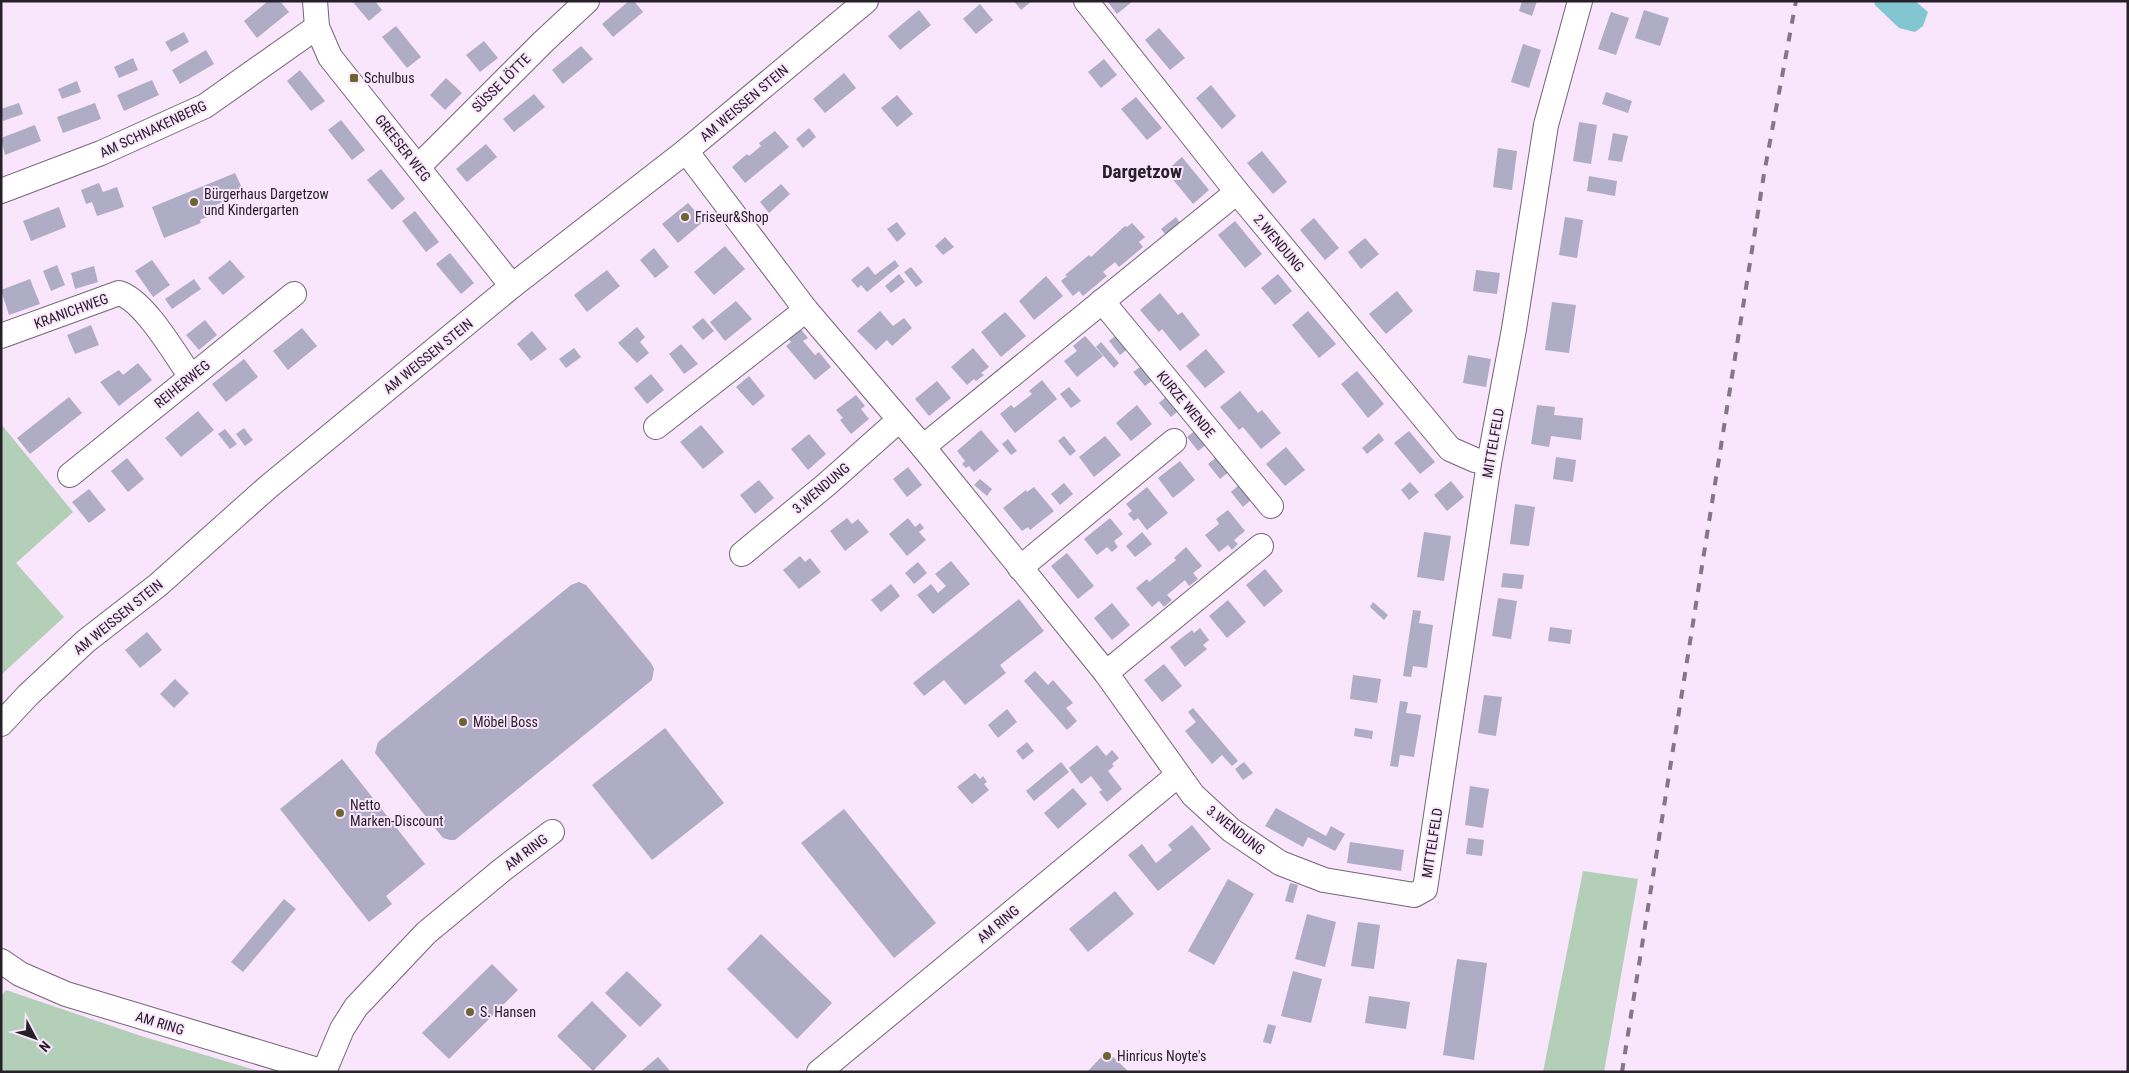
<svg xmlns="http://www.w3.org/2000/svg" width="2129" height="1073" viewBox="0 0 2129 1073" font-family="'Roboto Condensed',sans-serif">
  <style>
    .green { fill: #b4cfb8 }
    .water { fill: #81c6d0 }
    .building { fill: #afacc6 }
    .lines { fill: none; stroke-linecap: round; stroke-linejoin: round }
    .minor-casing { stroke: #756478; stroke-width: 26 }
    .minor { stroke: #fff; stroke-width: 24 }
    .rail { stroke: #837685; stroke-width: 4; stroke-dasharray: 9 9; stroke-linecap: butt }
    .poi-dot { fill: #6d6531; stroke: #f9e5fc; stroke-width: 2 }
    .labels { text-anchor: middle; stroke-width: 4; stroke-linejoin: round; paint-order: stroke }
    .poi-label { font-size: 14px; fill: #272028; stroke: #f9e5fc; text-anchor: start }
    .street-label { font-size: 14px; fill: #272028; stroke: #f9e5fc }
    .district-label { font-size: 19px; font-weight: bold; fill: #272028; stroke: #f9e5fc }
  </style>
  <rect width="100%" height="100%" fill="#f9e5fc"/>
  <g class="green">
    <polygon points="1,424 73,512 16,563 64,617 1,675"/>
    <polygon points="1583,871 1638,879 1604,1072 1543,1072"/>
    <polygon points="6,990 141,1036 262,1072 1,1072 1,997"/>
  </g>
  <polygon class="water" points="1874,1 1915,1 1928,12 1923,26 1915,32 1899,28 1875,5"/>
  <g class="building">
    <polygon points="268,1 280,1 289,12 257,38 244,21"/>
    <polygon points="352,1 375,1 382,10 369,21"/>
    <polygon points="629,1 634,1 643,12 613,37 602,24"/>
    <polygon points="1014,1 1032,1 1021,10"/>
    <polygon points="1107,1 1133,1 1117,14"/>
    <polygon points="1522,1 1537,1 1532,16 1519,11"/>
    <polygon points="980,4 993,20 976,34 963,19"/>
    <polygon points="919,10 931,25 900,50 888,36"/>
    <polygon points="1644,10 1669,18 1660,46 1635,38"/>
    <polygon points="1611,12 1629,18 1616,55 1598,49"/>
    <polygon points="396,26 421,57 407,68 382,37"/>
    <polygon points="1159,28 1185,58 1170,70 1145,40"/>
    <polygon points="184,32 189,42 171,52 165,42"/>
    <polygon points="484,41 498,58 480,72 466,55"/>
    <polygon points="1523,44 1541,50 1529,88 1511,82"/>
    <polygon points="581,46 593,59 563,84 552,70"/>
    <polygon points="206,50 214,64 180,84 172,70"/>
    <polygon points="133,58 138,70 119,78 114,67"/>
    <polygon points="1104,59 1117,75 1101,88 1088,72"/>
    <polygon points="300,70 325,101 311,111 287,81"/>
    <polygon points="844,73 856,88 825,113 813,99"/>
    <polygon points="446,78 462,93 445,110 430,95"/>
    <polygon points="152,80 159,95 124,111 117,95"/>
    <polygon points="77,81 81,92 62,99 58,89"/>
    <polygon points="1211,85 1236,116 1222,129 1196,98"/>
    <polygon points="1606,92 1632,101 1628,113 1602,104"/>
    <polygon points="534,94 545,107 514,132 503,119"/>
    <polygon points="897,95 913,114 897,127 881,108"/>
    <polygon points="1136,97 1162,128 1147,140 1121,109"/>
    <polygon points="19,103 23,114 3,121 1,109"/>
    <polygon points="95,103 101,119 63,133 57,117"/>
    <polygon points="341,120 365,150 352,160 328,130"/>
    <polygon points="1579,122 1597,125 1591,164 1573,161"/>
    <polygon points="35,125 41,141 5,155 1,138"/>
    <polygon points="809,128 816,137 803,148 796,139"/>
    <polygon points="775,131 789,147 745,183 732,167 747,154 749,156 761,146 759,143"/>
    <polygon points="1613,133 1628,136 1622,162 1608,160"/>
    <polygon points="486,144 497,157 467,182 456,169"/>
    <polygon points="1498,148 1517,151 1512,190 1493,187"/>
    <polygon points="1262,151 1287,182 1273,194 1247,163"/>
    <polygon points="1182,157 1209,190 1193,204 1166,171"/>
    <polygon points="381,169 405,199 392,210 367,180"/>
    <polygon points="235,173 242,188 232,192 234,197 214,206 217,213 200,220 201,223 164,238 152,207"/>
    <polygon points="1589,176 1617,181 1615,196 1587,191"/>
    <polygon points="99,183 103,192 117,187 124,207 97,216 92,202 86,204 81,190"/>
    <polygon points="781,184 790,194 769,213 760,202"/>
    <polygon points="688,203 704,221 678,243 662,224"/>
    <polygon points="59,207 66,227 31,241 23,221"/>
    <polygon points="415,211 439,242 426,252 402,221"/>
    <polygon points="1176,217 1180,223 1166,235 1161,229"/>
    <polygon points="1565,217 1583,220 1577,258 1559,255"/>
    <polygon points="1314,218 1339,248 1325,260 1300,230"/>
    <polygon points="1235,221 1262,254 1245,268 1218,235"/>
    <polygon points="897,222 906,234 897,242 887,229"/>
    <polygon points="1132,223 1145,237 1139,242 1143,247 1119,267 1115,262 1103,272 1107,276 1083,296 1079,291 1073,296 1061,281 1067,276 1065,275 1089,255 1091,257 1125,226 1127,227"/>
    <polygon points="945,237 954,247 943,255 935,246"/>
    <polygon points="1365,238 1379,254 1361,269 1348,252"/>
    <polygon points="725,246 745,269 714,295 694,272"/>
    <polygon points="654,248 669,267 655,278 640,260"/>
    <polygon points="450,253 474,283 461,294 436,264"/>
    <polygon points="152,260 170,285 153,297 135,271"/>
    <polygon points="230,260 245,277 223,295 208,278"/>
    <polygon points="895,260 899,266 867,292 861,285 858,288 851,280 868,266 875,275"/>
    <polygon points="57,265 65,285 51,291 43,271"/>
    <polygon points="94,266 98,282 75,289 71,273"/>
    <polygon points="911,267 923,282 916,287 904,272"/>
    <polygon points="607,270 620,286 587,312 574,295"/>
    <polygon points="1476,270 1500,273 1497,294 1473,291"/>
    <polygon points="899,274 905,282 891,293 885,286"/>
    <polygon points="1278,274 1292,291 1275,305 1261,288"/>
    <polygon points="1046,276 1063,296 1034,320 1019,301"/>
    <polygon points="30,279 40,304 9,315 1,290"/>
    <polygon points="194,279 201,289 172,309 165,299"/>
    <polygon points="1397,291 1413,311 1386,334 1369,314"/>
    <polygon points="1160,293 1178,315 1182,312 1200,335 1180,351 1162,329 1159,332 1140,310"/>
    <polygon points="736,301 752,319 725,341 710,322"/>
    <polygon points="1552,302 1576,305 1569,353 1545,350"/>
    <polygon points="880,311 893,326 904,318 912,328 892,346 887,340 876,350 857,331"/>
    <polygon points="1308,311 1336,344 1319,358 1292,325"/>
    <polygon points="1005,312 1026,336 1001,357 981,332"/>
    <polygon points="703,318 714,331 703,340 692,327"/>
    <polygon points="205,320 217,335 199,350 186,335"/>
    <polygon points="91,325 99,345 75,354 67,335"/>
    <polygon points="637,327 645,337 640,342 649,353 637,363 618,343"/>
    <polygon points="799,327 808,338 803,341 815,355 819,352 831,367 815,380 786,346 791,342 787,337"/>
    <polygon points="302,328 317,346 288,370 273,351"/>
    <polygon points="532,331 547,349 531,361 517,344"/>
    <polygon points="1118,334 1129,348 1120,355 1109,341"/>
    <polygon points="1085,336 1103,356 1077,377 1064,361 1077,351 1073,346"/>
    <polygon points="1101,342 1119,363 1114,368 1096,347"/>
    <polygon points="681,344 698,364 684,374 669,354"/>
    <polygon points="574,348 581,357 566,368 559,359"/>
    <polygon points="973,348 989,367 981,373 984,375 976,381 974,379 967,385 951,367"/>
    <polygon points="1206,349 1225,372 1205,388 1186,366"/>
    <polygon points="1468,355 1491,359 1486,387 1463,383"/>
    <polygon points="244,359 258,377 226,402 212,384"/>
    <polygon points="138,363 152,380 119,406 100,382 119,370 123,375"/>
    <polygon points="1143,365 1154,379 1145,386 1133,372"/>
    <polygon points="1357,371 1384,404 1368,418 1341,384"/>
    <polygon points="651,374 664,390 647,404 634,388"/>
    <polygon points="749,376 765,396 753,406 736,387"/>
    <polygon points="1042,380 1057,399 1015,433 1000,414 1011,405 1014,408 1032,394 1029,391"/>
    <polygon points="937,381 951,398 929,416 915,399"/>
    <polygon points="1069,387 1081,401 1071,408 1060,394"/>
    <polygon points="1240,391 1258,413 1262,410 1281,433 1261,449 1243,427 1239,430 1220,407"/>
    <polygon points="856,395 865,406 861,409 869,419 851,434 840,420 843,418 836,410"/>
    <polygon points="1168,395 1179,410 1171,417 1159,403"/>
    <polygon points="69,397 82,413 30,454 17,438"/>
    <polygon points="1137,405 1152,424 1131,441 1116,423"/>
    <polygon points="1537,405 1555,407 1554,415 1583,418 1581,440 1551,436 1549,447 1531,444"/>
    <polygon points="198,411 214,430 181,457 165,438"/>
    <polygon points="701,425 724,452 703,469 680,442"/>
    <polygon points="244,428 253,440 245,446 236,434"/>
    <polygon points="225,429 237,444 230,449 218,434"/>
    <polygon points="981,430 999,451 974,472 969,466 966,468 962,464 965,461 957,451"/>
    <polygon points="1196,430 1207,444 1198,451 1187,437"/>
    <polygon points="1409,431 1435,462 1420,474 1394,443"/>
    <polygon points="1379,433 1384,440 1367,454 1362,448"/>
    <polygon points="809,434 826,454 808,470 791,449"/>
    <polygon points="1064,436 1076,451 1070,456 1058,441"/>
    <polygon points="1105,436 1121,455 1094,477 1079,457"/>
    <polygon points="1008,439 1017,451 1011,455 1002,444"/>
    <polygon points="1286,447 1305,470 1285,486 1266,464"/>
    <polygon points="1218,456 1230,471 1220,479 1208,464"/>
    <polygon points="1556,457 1576,460 1573,482 1553,479"/>
    <polygon points="127,458 144,479 128,492 111,471"/>
    <polygon points="1180,461 1195,480 1173,498 1158,478"/>
    <polygon points="908,467 922,485 907,497 893,479"/>
    <polygon points="980,479 992,489 987,496 974,485"/>
    <polygon points="759,480 774,498 755,514 740,495"/>
    <polygon points="1451,481 1464,497 1447,511 1434,495"/>
    <polygon points="1410,482 1419,492 1409,500 1401,490"/>
    <polygon points="1064,483 1073,494 1060,505 1051,494"/>
    <polygon points="1240,484 1252,499 1243,507 1231,492"/>
    <polygon points="1034,487 1054,511 1030,530 1028,527 1022,531 1003,508 1026,490 1027,492"/>
    <polygon points="1147,487 1168,513 1147,530 1138,518 1134,521 1128,514 1132,511 1126,504"/>
    <polygon points="89,489 106,510 89,523 72,502"/>
    <polygon points="1515,504 1535,507 1529,546 1510,544"/>
    <polygon points="1228,510 1245,531 1234,540 1238,544 1232,550 1228,545 1219,552 1205,535 1219,524 1216,519"/>
    <polygon points="847,518 852,524 858,519 869,532 845,551 830,531"/>
    <polygon points="908,518 915,527 920,523 924,528 919,532 926,540 907,556 889,534"/>
    <polygon points="1110,518 1123,534 1114,541 1118,547 1112,552 1107,547 1097,555 1084,539"/>
    <polygon points="1142,532 1152,544 1135,557 1126,546"/>
    <polygon points="1424,532 1451,536 1444,581 1417,577"/>
    <polygon points="1186,547 1202,566 1193,573 1198,579 1189,586 1185,580 1167,595 1172,600 1164,607 1159,601 1152,607 1136,588 1147,579 1149,582 1176,560 1174,558"/>
    <polygon points="1067,553 1094,586 1078,599 1051,566"/>
    <polygon points="800,556 805,562 810,558 821,572 799,589 783,570"/>
    <polygon points="951,561 970,584 933,614 917,595 931,584 938,593 946,586 935,574"/>
    <polygon points="918,562 927,573 914,584 905,573"/>
    <polygon points="1265,569 1283,591 1264,607 1246,585"/>
    <polygon points="1503,573 1524,575 1522,589 1501,587"/>
    <polygon points="579,582 586,585 651,663 654,669 652,680 455,840 450,840 443,838 375,753 378,742 571,585"/>
    <polygon points="891,584 900,596 881,612 871,600"/>
    <polygon points="1498,598 1517,601 1511,639 1492,636"/>
    <polygon points="1019,599 1044,631 1000,665 1006,673 965,705 944,680 924,696 913,683"/>
    <polygon points="1228,600 1246,622 1227,638 1209,616"/>
    <polygon points="1373,602 1388,615 1384,620 1370,607"/>
    <polygon points="1112,603 1130,625 1112,640 1094,618"/>
    <polygon points="1413,610 1421,611 1419,623 1433,625 1427,668 1413,666 1411,677 1403,676"/>
    <polygon points="1550,627 1572,630 1570,644 1548,641"/>
    <polygon points="1200,628 1209,640 1203,645 1207,649 1185,667 1170,647 1192,630 1194,633"/>
    <polygon points="147,632 162,650 140,668 125,650"/>
    <polygon points="1164,664 1182,686 1162,702 1144,680"/>
    <polygon points="1035,671 1048,685 1053,680 1073,703 1066,708 1077,721 1067,730 1024,681"/>
    <polygon points="1353,675 1381,679 1377,703 1350,699"/>
    <polygon points="175,679 189,693 174,708 160,694"/>
    <polygon points="1484,695 1502,697 1496,736 1478,733"/>
    <polygon points="1400,701 1408,702 1406,713 1421,715 1414,757 1400,755 1398,767 1390,766"/>
    <polygon points="1193,708 1238,761 1232,766 1222,755 1212,764 1185,731 1196,722 1188,712"/>
    <polygon points="1007,709 1017,722 998,738 988,725"/>
    <polygon points="665,728 724,803 652,860 592,785"/>
    <polygon points="1355,728 1373,731 1372,739 1354,736"/>
    <polygon points="1027,742 1034,751 1023,760 1016,751"/>
    <polygon points="1097,745 1106,756 1112,750 1119,758 1112,764 1114,766 1108,771 1122,789 1107,802 1099,792 1102,790 1091,776 1081,784 1069,768"/>
    <polygon points="342,759 425,864 386,896 392,904 369,922 280,809"/>
    <polygon points="1061,762 1069,772 1034,801 1026,791"/>
    <polygon points="1244,762 1253,773 1243,780 1235,769"/>
    <polygon points="975,773 980,779 983,776 987,782 984,784 989,790 972,804 957,787"/>
    <polygon points="1470,786 1489,789 1483,828 1465,825"/>
    <polygon points="1073,788 1087,804 1058,829 1044,813"/>
    <polygon points="1276,808 1326,836 1331,826 1345,834 1335,851 1308,837 1303,847 1265,826"/>
    <polygon points="844,809 936,923 894,958 801,843"/>
    <polygon points="1192,825 1211,849 1158,891 1128,855 1142,844 1156,863 1172,850 1168,845"/>
    <polygon points="1468,838 1484,840 1482,856 1466,854"/>
    <polygon points="1350,842 1404,850 1401,871 1347,863"/>
    <polygon points="1228,879 1254,894 1214,965 1188,951"/>
    <polygon points="1290,883 1298,885 1293,903 1285,901"/>
    <polygon points="1115,891 1134,914 1088,952 1069,929"/>
    <polygon points="284,899 296,909 243,972 231,962"/>
    <polygon points="1307,914 1336,922 1325,967 1295,959"/>
    <polygon points="1358,922 1380,925 1374,969 1351,966"/>
    <polygon points="761,934 832,1003 797,1039 727,969"/>
    <polygon points="1457,959 1487,963 1474,1060 1443,1055"/>
    <polygon points="492,964 518,990 449,1059 422,1033"/>
    <polygon points="627,971 662,1005 640,1027 605,993"/>
    <polygon points="1293,971 1322,979 1311,1023 1281,1016"/>
    <polygon points="1369,996 1410,1002 1406,1029 1365,1023"/>
    <polygon points="592,1001 627,1036 593,1071 557,1036"/>
    <polygon points="1268,1024 1276,1026 1271,1044 1263,1042"/>
    <polygon points="1107,1051 1129,1072 1087,1072"/>
    <polygon points="658,1057 671,1072 640,1072"/>
  </g>
  <g class="lines">
    <defs>
      <g id="minor">
        <polyline points="315,1 317,27 330,57 512,286"/>
        <polyline points="1086,1 1237,192 1450,449 1475,460 1489,463"/>
        <polyline points="686,151 806,310 923,447 1106,673 1193,795 1231,830 1280,863 1324,880 1414,895 1425,889 1489,463 1514,329 1546,125 1580,1"/>
        <polyline points="418,167 543,42 587,1"/>
        <polyline points="1,191 101,153 205,106 317,27"/>
        <polyline points="1102,301 1271,506"/>
        <path d="M1 336 119 293C144 300 175 354 191 377"/>
        <polyline points="656,427 806,310"/>
        <polyline points="923,447 1237,192"/>
        <polyline points="70,475 294,294"/>
        <polyline points="742,554 827,484 899,420"/>
        <polyline points="1020,568 1174,441"/>
        <polyline points="1106,673 1261,546"/>
        <polyline points="1,724 28,695 86,641 158,585 268,487 512,286 686,151 866,1"/>
        <polyline points="1,961 20,974 66,994 324,1072"/>
        <polyline points="324,1072 342,1029 356,1007 426,933 502,870 552,832"/>
        <polyline points="819,1072 1178,775"/>
      </g>
    </defs>
    <use href="#minor" class="minor-casing"/>
    <use href="#minor" class="minor"/>
    <polyline class="rail" points="1622,1072 1764,174 1796,1"/>
  </g>
  <g class="poi-dot">
    <rect x="349" y="73" width="10" height="10" rx="2.5"/>
    <circle cx="194" cy="202" r="5"/>
    <circle cx="685" cy="217" r="5"/>
    <circle cx="463" cy="722" r="5"/>
    <circle cx="340" cy="813" r="5"/>
    <circle cx="470" cy="1012" r="5"/>
    <circle cx="1107" cy="1056" r="5"/>
  </g>
  <g class="labels">
    <g class="poi-label">
      <text x="364" y="83">Schulbus</text>
      <text x="204" y="199">Bürgerhaus Dargetzow<tspan x="204" dy="16">und Kindergarten</tspan></text>
      <text x="695" y="222">Friseur&amp;Shop</text>
      <text x="473" y="727">Möbel Boss</text>
      <text x="350" y="810">Netto<tspan x="350" dy="16">Marken-Discount</tspan></text>
      <text x="480" y="1017">S. Hansen</text>
      <text x="1117" y="1061">Hinricus Noyte's</text>
    </g>
    <g class="street-label">
      <text transform="translate(501 83) rotate(-45)" y="5">SÜSSE LÖTTE</text>
      <text transform="translate(744 103) rotate(-40)" y="5">AM WEISSEN STEIN</text>
      <text transform="translate(153 129) rotate(-25)" y="5">AM SCHNAKENBERG</text>
      <text transform="translate(403 148) rotate(52)" y="5">GREESER WEG</text>
      <text transform="translate(1279 243) rotate(50)" y="5">2.WENDUNG</text>
      <text transform="translate(71 311) rotate(-20)" y="5">KRANICHWEG</text>
      <text transform="translate(428 356) rotate(-39)" y="5">AM WEISSEN STEIN</text>
      <text transform="translate(182 384) rotate(-39)" y="5">REIHERWEG</text>
      <text transform="translate(1186 404) rotate(50)" y="5">KURZE WENDE</text>
      <text transform="translate(1493 443) rotate(-80)" y="5">MITTELFELD</text>
      <text transform="translate(821 488) rotate(-40)" y="5">3.WENDUNG</text>
      <text transform="translate(118 617) rotate(-39)" y="5">AM WEISSEN STEIN</text>
      <text transform="translate(1236 830) rotate(38)" y="5">3.WENDUNG</text>
      <text transform="translate(1432 843) rotate(-81)" y="5">MITTELFELD</text>
      <text transform="translate(526 852) rotate(-37)" y="5">AM RING</text>
      <text transform="translate(998 924) rotate(-40)" y="5">AM RING</text>
      <text transform="translate(160 1023) rotate(17)" y="5">AM RING</text>
    </g>
    <g class="district-label">
      <text x="1142" y="178">Dargetzow</text>
    </g>
  </g>
  <rect width="2129" height="1073" fill="none" stroke="#272028" stroke-width="5"/>
  <g transform="translate(35 1038) rotate(131)" stroke="#f9e5fc" stroke-width="4" paint-order="stroke">
  <path d="M0-4L9 19L0 12L-9 19Z" fill="#272028"/>
  <text y="-8" font-size="14" font-weight="bold" text-anchor="middle" fill="#272028">N</text>
  </g>
</svg>
